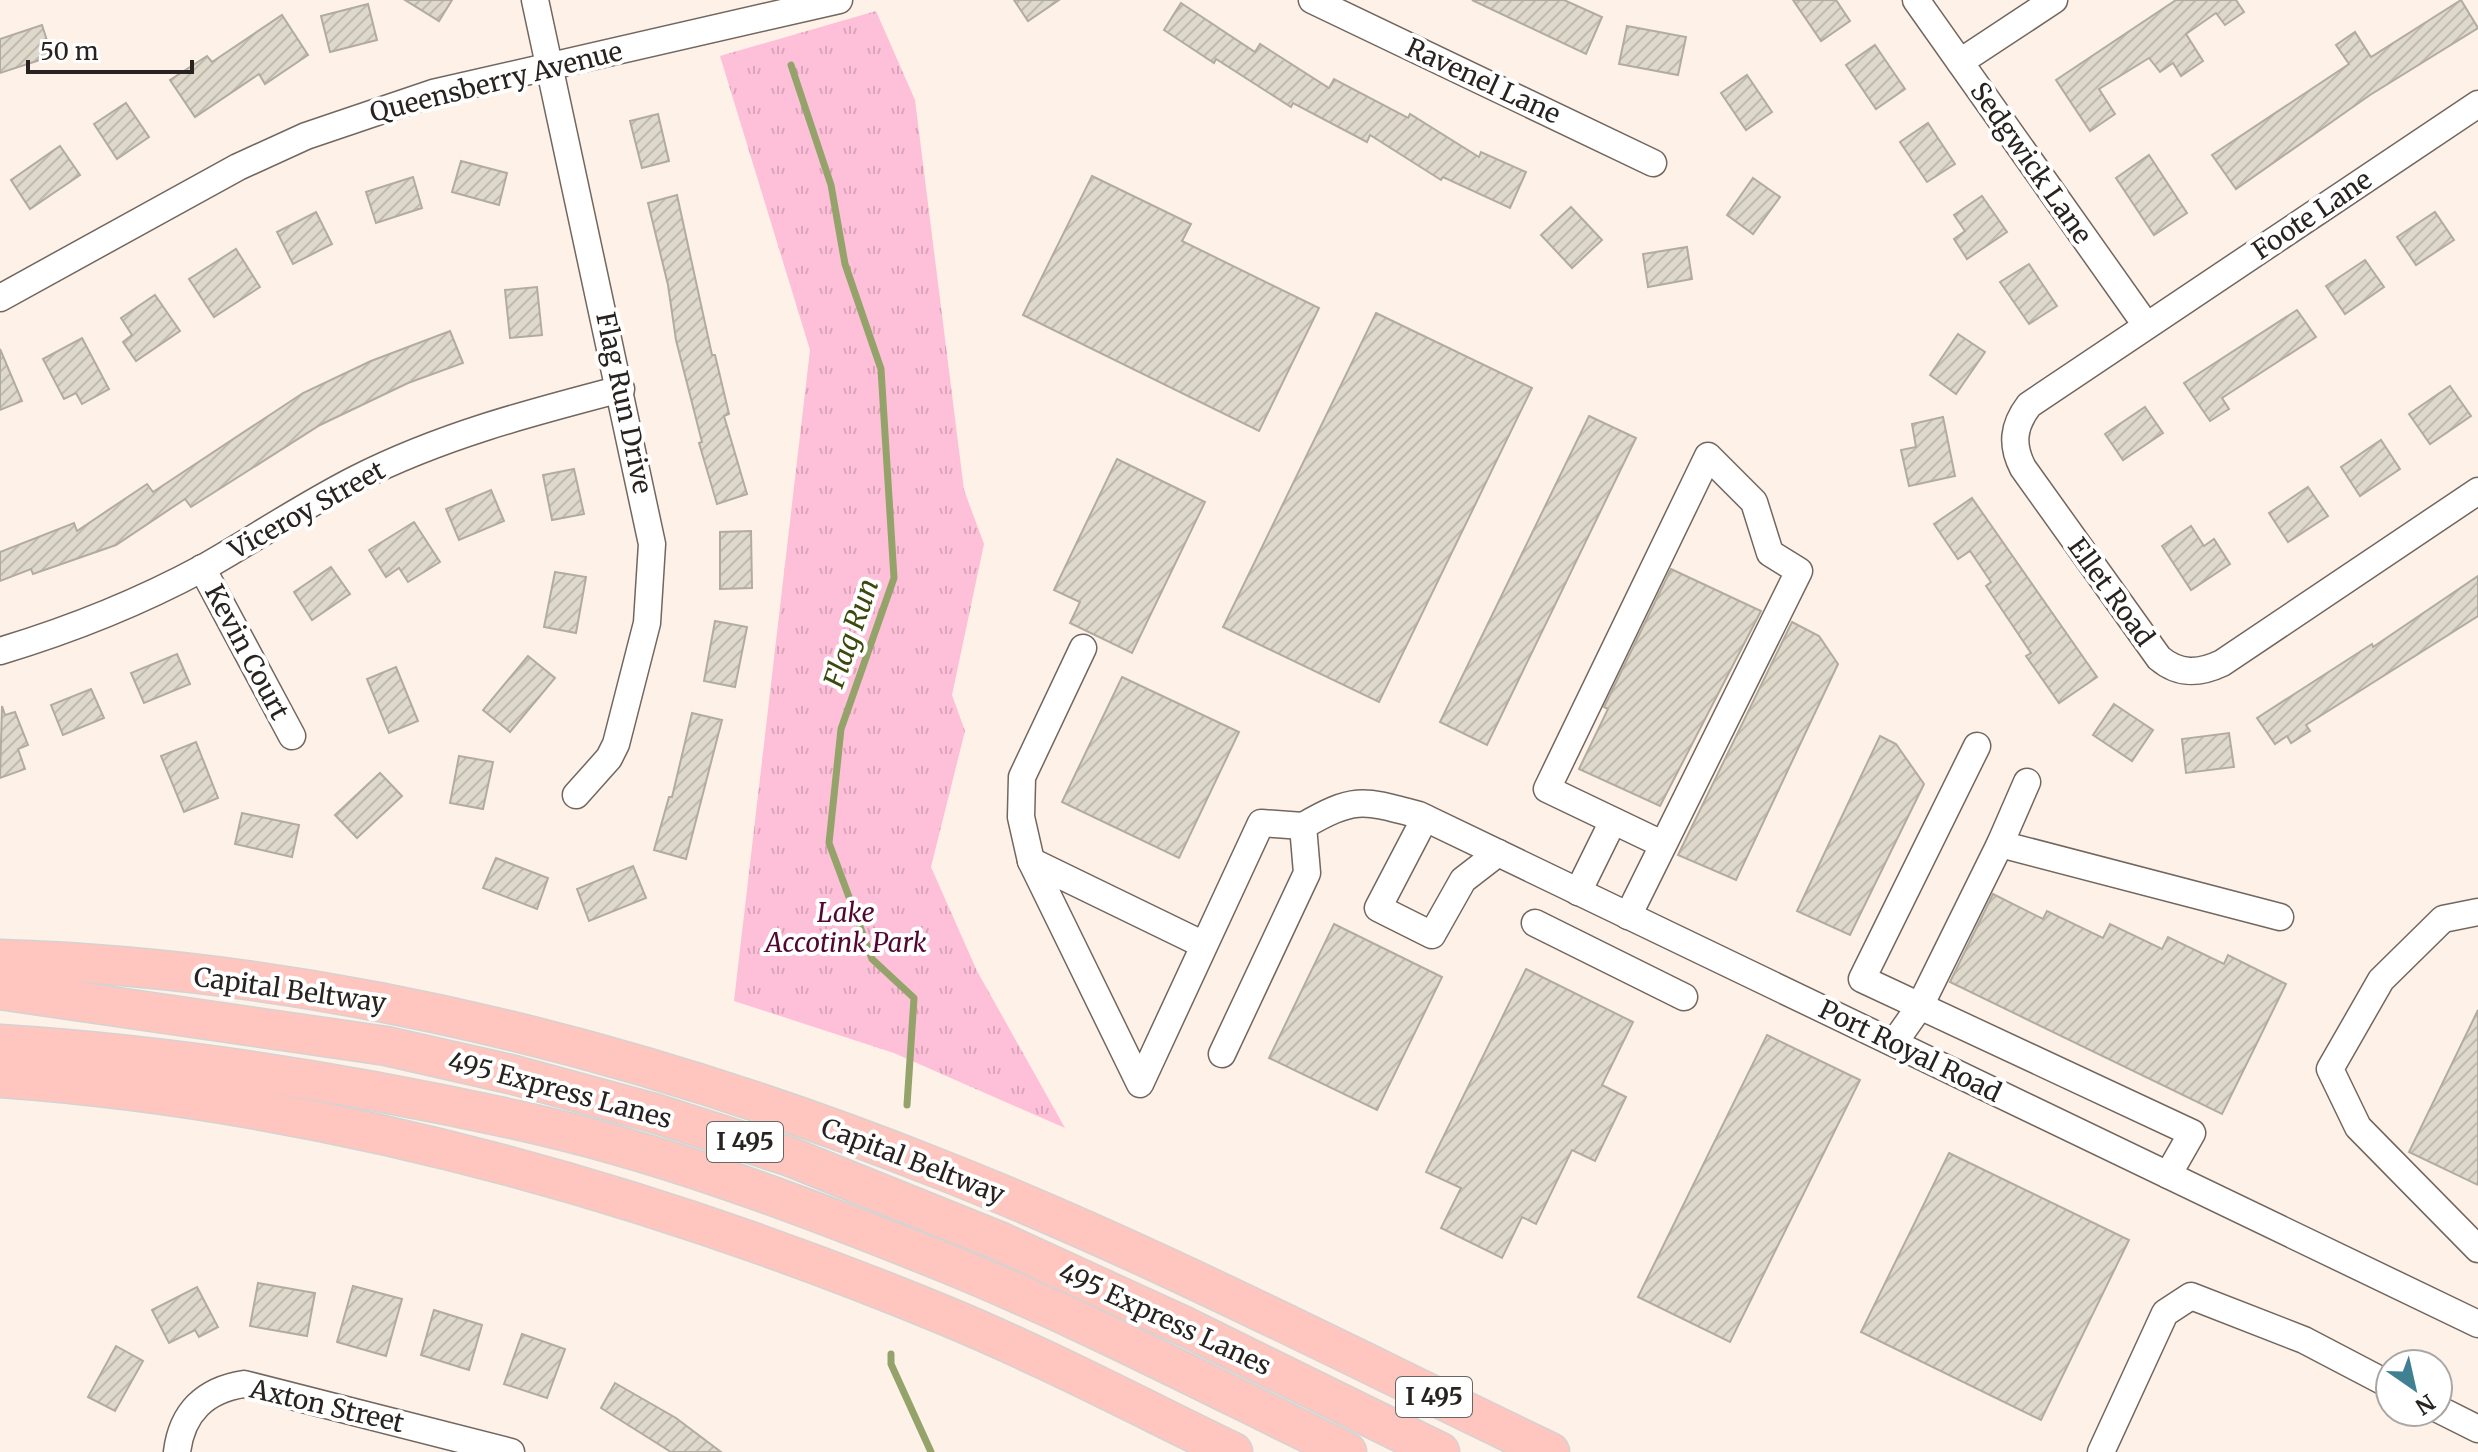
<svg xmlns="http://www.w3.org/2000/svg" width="2478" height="1452" viewBox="0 0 2478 1452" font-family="Merriweather,serif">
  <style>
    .grass { fill: url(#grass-tufts) }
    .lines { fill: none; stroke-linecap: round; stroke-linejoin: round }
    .stream { stroke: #94a369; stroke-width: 7 }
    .building { fill: url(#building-hatch); stroke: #b1ac9f; stroke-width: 2 }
    .minor-casing { stroke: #72675f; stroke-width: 29 }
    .highway-casing { stroke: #d4d3d2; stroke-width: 41 }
    .minor { stroke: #fff; stroke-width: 26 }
    .highway { stroke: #ffc5bf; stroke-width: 38 }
    .labels { text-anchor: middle; stroke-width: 8; stroke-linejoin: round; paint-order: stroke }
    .shield { fill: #fff; stroke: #686563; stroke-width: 2 }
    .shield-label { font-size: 24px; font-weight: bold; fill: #282320 }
    .street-label { font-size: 26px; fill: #282320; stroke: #fff }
    .park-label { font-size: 26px; font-style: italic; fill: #510731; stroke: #fff }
    .water-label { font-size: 28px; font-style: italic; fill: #3b490d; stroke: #fff }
  </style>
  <defs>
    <pattern id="grass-tufts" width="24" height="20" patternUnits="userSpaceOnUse" patternTransform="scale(2)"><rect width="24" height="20" fill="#febfd9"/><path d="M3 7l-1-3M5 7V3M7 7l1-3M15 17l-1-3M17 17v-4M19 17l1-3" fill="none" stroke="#daa4ba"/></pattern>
    <pattern id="building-hatch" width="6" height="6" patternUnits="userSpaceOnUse" patternTransform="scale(2)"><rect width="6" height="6" fill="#ded9cb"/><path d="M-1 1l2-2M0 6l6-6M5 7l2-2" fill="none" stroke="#bebaae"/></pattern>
  </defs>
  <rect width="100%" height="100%" fill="#fef1e7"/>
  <polygon class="grass" points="876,11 915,100 964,490 984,544 952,695 965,731 931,867 977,971 1065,1128 894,1053 734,1001 810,350 720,56"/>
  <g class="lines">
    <g class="stream">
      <polyline points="791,65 831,185 845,264 881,369 894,578 841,729 829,843 872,959 914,998 907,1105"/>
      <polyline points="891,1354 891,1364 931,1452"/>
    </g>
  </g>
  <g class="building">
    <polygon points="405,0 452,0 439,21"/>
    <polygon points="1014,0 1059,0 1028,21"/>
    <polygon points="1472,0 1564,0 1602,17 1586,54"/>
    <polygon points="1793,0 1836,0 1850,21 1821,41"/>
    <polygon points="2176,0 2236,0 2244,12 2225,25 2216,13 2186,34 2203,61 2181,76 2173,63 2160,72 2149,58 2099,89 2115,114 2090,131 2056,80"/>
    <polygon points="2461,0 2478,28 2370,95 2236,189 2212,155 2349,64 2336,45 2355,32 2371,57"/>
    <polygon points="1181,3 1255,52 1260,44 1329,88 1334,79 1408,118 1410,114 1479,157 1481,152 1526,172 1510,208 1443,177 1441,180 1370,135 1367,142 1293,103 1291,107 1216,59 1214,63 1164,30"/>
    <polygon points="368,4 377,40 330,52 321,16"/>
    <polygon points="282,15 308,55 265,84 259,74 195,117 170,80 207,56 212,62"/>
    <polygon points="42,25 52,56 0,73 0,39"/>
    <polygon points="1627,26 1686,37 1678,75 1619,64"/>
    <polygon points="1875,45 1905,89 1876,109 1846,65"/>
    <polygon points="1747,75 1772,112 1746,130 1721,93"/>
    <polygon points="126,103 149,137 117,159 94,124"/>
    <polygon points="658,114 669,161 642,168 630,121"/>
    <polygon points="1928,123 1955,164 1927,182 1900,142"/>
    <polygon points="60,146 80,175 30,209 11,180"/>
    <polygon points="2149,155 2187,213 2154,235 2116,178"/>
    <polygon points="461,161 507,173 499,205 452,192"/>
    <polygon points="1092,176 1191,224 1182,241 1319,308 1259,431 1023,315"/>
    <polygon points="413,177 422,208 376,223 366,192"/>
    <polygon points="1753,178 1780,197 1753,234 1727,215"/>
    <polygon points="677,195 712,355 715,355 729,414 724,416 747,494 717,504 699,443 702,442 676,340 668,285 648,203"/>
    <polygon points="1982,196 2007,232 1967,259 1954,239 1965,231 1954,215"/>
    <polygon points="1571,207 1602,240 1572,268 1541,235"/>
    <polygon points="316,212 332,244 293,264 277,232"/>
    <polygon points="2435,212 2454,240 2416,265 2397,237"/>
    <polygon points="1687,247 1692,279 1648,287 1643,254"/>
    <polygon points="236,249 260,287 214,317 189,279"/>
    <polygon points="2365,260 2384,287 2345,314 2326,286"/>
    <polygon points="2029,264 2057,306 2029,324 2000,282"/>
    <polygon points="537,287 542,335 510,338 505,290"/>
    <polygon points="155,295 180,331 136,361 123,342 132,335 121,318"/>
    <polygon points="2297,310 2316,337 2222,398 2229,409 2210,421 2184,383"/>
    <polygon points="1376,313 1532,388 1379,702 1223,627"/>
    <polygon points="450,331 463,363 408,383 320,425 191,507 185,499 116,545 33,574 31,569 0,581 0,552 74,523 77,531 147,484 153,492 303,393 371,361"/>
    <polygon points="1958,334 1985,352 1956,394 1930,375"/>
    <polygon points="82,338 109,389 82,404 76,393 64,399 43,359"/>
    <polygon points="0,349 22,401 0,410"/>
    <polygon points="2450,386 2471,416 2430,444 2409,414"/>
    <polygon points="2145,407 2163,433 2123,460 2105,434"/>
    <polygon points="1589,416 1636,438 1487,745 1440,722"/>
    <polygon points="1943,417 1955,476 1909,486 1901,450 1916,447 1912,424"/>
    <polygon points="2381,440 2400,469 2360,496 2341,467"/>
    <polygon points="1117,459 1205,502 1132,653 1070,623 1080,602 1054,590"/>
    <polygon points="574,469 584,514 552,520 543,475"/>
    <polygon points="2308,487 2328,516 2288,542 2269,513"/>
    <polygon points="491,490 504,521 459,540 446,509"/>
    <polygon points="1972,498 2097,677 2059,703 2026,656 2031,653 1986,586 1991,582 1970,551 1958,559 1934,524"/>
    <polygon points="414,522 440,562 408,582 399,568 386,577 369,550"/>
    <polygon points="2191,526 2204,546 2214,539 2230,564 2191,590 2162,546"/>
    <polygon points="751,531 752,588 720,589 720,532"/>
    <polygon points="331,567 350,594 312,620 294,592"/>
    <polygon points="1671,569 1761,611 1660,806 1579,769 1608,709 1604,707"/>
    <polygon points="555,572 586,577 576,633 544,627"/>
    <polygon points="2478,576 2478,616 2306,725 2310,731 2291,743 2287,736 2275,744 2257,718 2372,644 2373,647"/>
    <polygon points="715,621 747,627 735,687 704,681"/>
    <polygon points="1792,622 1819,636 1838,664 1736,880 1678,855"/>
    <polygon points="177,654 190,684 144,703 131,673"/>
    <polygon points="528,656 555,678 510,732 483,710"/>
    <polygon points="396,667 418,721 389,733 367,679"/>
    <polygon points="1122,677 1239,732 1179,858 1062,802"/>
    <polygon points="91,689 104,718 63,735 51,705"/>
    <polygon points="2114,704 2153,730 2132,761 2093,735"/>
    <polygon points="2,706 5,715 15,712 28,745 18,749 25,769 0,778"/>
    <polygon points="692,713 722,720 686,859 654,850 669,797 672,797"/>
    <polygon points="2229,733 2234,767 2186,773 2182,739"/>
    <polygon points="1880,736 1896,744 1924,784 1850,935 1797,911"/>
    <polygon points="196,742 218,798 184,812 161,756"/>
    <polygon points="459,756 493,762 483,809 450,803"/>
    <polygon points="380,773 402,796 357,838 335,815"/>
    <polygon points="242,813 299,825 292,857 235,844"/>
    <polygon points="496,858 548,878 537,909 483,888"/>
    <polygon points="633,866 646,898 589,921 577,889"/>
    <polygon points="1993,894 2043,919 2047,911 2103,938 2110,924 2162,949 2168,937 2224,964 2228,955 2286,984 2222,1114 1950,982"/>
    <polygon points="1334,924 1442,977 1377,1110 1269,1058"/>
    <polygon points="1526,969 1633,1022 1602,1085 1626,1097 1595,1161 1572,1150 1536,1224 1522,1217 1502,1258 1441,1228 1461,1188 1426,1172"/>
    <polygon points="2478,1010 2478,1185 2409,1152"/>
    <polygon points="1767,1035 1860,1080 1730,1342 1638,1297"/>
    <polygon points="1949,1153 2129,1240 2041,1420 1861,1332"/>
    <polygon points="258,1283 315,1293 307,1336 250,1326"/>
    <polygon points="353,1286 402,1299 386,1356 337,1342"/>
    <polygon points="197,1287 218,1327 199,1337 195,1330 169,1343 152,1310"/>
    <polygon points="434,1310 482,1325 469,1370 421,1355"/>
    <polygon points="522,1334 565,1349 547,1398 504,1384"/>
    <polygon points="116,1346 143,1361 115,1411 88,1397"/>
    <polygon points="615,1383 676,1418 721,1452 671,1452 601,1408"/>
  </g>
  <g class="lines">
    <defs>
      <g id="minor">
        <polyline points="535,0 652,544 647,623 616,744 609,758 576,795"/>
        <polyline points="1312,0 1653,163"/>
        <polyline points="1916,0 2146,325"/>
        <polyline points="1960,62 2054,0"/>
        <path d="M2478 104 2029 405C2013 426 2011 445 2023 468L2159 658C2179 675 2199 674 2222 663L2478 491"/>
        <polyline points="0,298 238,167 306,136 433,93 839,0"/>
        <polyline points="202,568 292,736"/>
        <path d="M0 651C70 630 138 603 203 568 254 539 303 506 356 479 441 436 529 413 621 389"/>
        <polyline points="1977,746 1862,979 2192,1133 2168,1175"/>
        <polyline points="1425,818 1378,908 1432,935 1463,880 1498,853"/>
        <polyline points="2000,844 2027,782"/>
        <polyline points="1031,861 1021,817 1022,777 1083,648"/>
        <polyline points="1578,892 1613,821"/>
        <polyline points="2478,912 2443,919 2381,980 2330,1069 2358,1127 2478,1249"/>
        <polyline points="1628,916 1799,571 1770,553 1754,502 1708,456 1547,789 1662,844"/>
        <polyline points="1535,923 1684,997"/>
        <polyline points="1204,945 1031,861 1140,1084 1261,823 1303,826"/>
        <polyline points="1894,1043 1920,1006 2000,844 2280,917"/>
        <path d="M1222 1054 1307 873 1303 826C1355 796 1363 800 1419 815L2478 1324"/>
        <polyline points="2438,1409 2478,1429"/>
        <path d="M177 1452C182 1412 205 1390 244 1384L511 1452"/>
        <polyline points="2101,1452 2165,1313 2191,1296 2304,1340 2390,1385"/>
      </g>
      <g id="highway">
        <path d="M0 959C321 969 640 1050 937 1168 1146 1250 1347 1355 1550 1452"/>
        <polyline points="0,990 386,1046 514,1075 654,1113 788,1156 999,1241 1184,1326 1440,1452"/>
        <path d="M0 1044C175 1055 350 1083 521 1121 657 1151 791 1201 921 1253 1066 1310 1206 1384 1347 1452"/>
        <path d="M0 1078C323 1101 640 1190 939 1313 1039 1354 1136 1405 1233 1452"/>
      </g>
    </defs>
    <use href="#minor" class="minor-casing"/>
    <use href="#highway" class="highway-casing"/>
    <use href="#minor" class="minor"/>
    <use href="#highway" class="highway"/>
  </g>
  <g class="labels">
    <g class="shield">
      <rect x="707" y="1122" width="76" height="40" rx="6"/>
      <rect x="1396" y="1377" width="76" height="40" rx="6"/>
    </g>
    <g class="shield-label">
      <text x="745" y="1150">I 495</text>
      <text x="1434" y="1405">I 495</text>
    </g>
    <g class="street-label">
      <text transform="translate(1483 81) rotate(25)" y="9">Ravenel Lane</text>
      <text transform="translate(496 82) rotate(-14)" y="9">Queensberry Avenue</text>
      <text transform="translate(2031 163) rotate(55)" y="9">Sedgwick Lane</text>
      <text transform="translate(2312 215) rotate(-34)" y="9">Foote Lane</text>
      <text transform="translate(624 403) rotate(78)" y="9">Flag Run Drive</text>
      <text transform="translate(307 510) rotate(-29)" y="9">Viceroy Street</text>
      <text transform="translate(2111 592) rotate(54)" y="9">Ellet Road</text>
      <text transform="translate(247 652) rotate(62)" y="9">Kevin Court</text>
      <text transform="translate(290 990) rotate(8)" y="9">Capital Beltway</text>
      <text transform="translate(1910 1051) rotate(26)" y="9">Port Royal Road</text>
      <text transform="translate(560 1090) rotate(15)" y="9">495 Express Lanes</text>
      <text transform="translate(913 1161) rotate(21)" y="9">Capital Beltway</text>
      <text transform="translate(1165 1319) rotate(25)" y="9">495 Express Lanes</text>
      <text transform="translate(327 1406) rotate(13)" y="9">Axton Street</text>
    </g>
    <g class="park-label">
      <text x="846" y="922">Lake<tspan x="846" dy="30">Accotink Park</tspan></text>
    </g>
    <g class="water-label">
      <text transform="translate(851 633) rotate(-71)" y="10">Flag Run</text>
    </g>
  </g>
  <g transform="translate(2414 1388) rotate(146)"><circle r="38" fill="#ffffff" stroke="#a9a7a6" stroke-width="2"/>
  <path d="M0-6L14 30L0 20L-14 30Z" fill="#408093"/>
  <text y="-12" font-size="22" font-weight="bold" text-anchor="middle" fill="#282320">N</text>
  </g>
  <path d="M28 60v12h164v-12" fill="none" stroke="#282320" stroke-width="4"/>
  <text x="40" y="60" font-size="24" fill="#282320" stroke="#ffffff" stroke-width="6" paint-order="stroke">50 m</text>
</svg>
